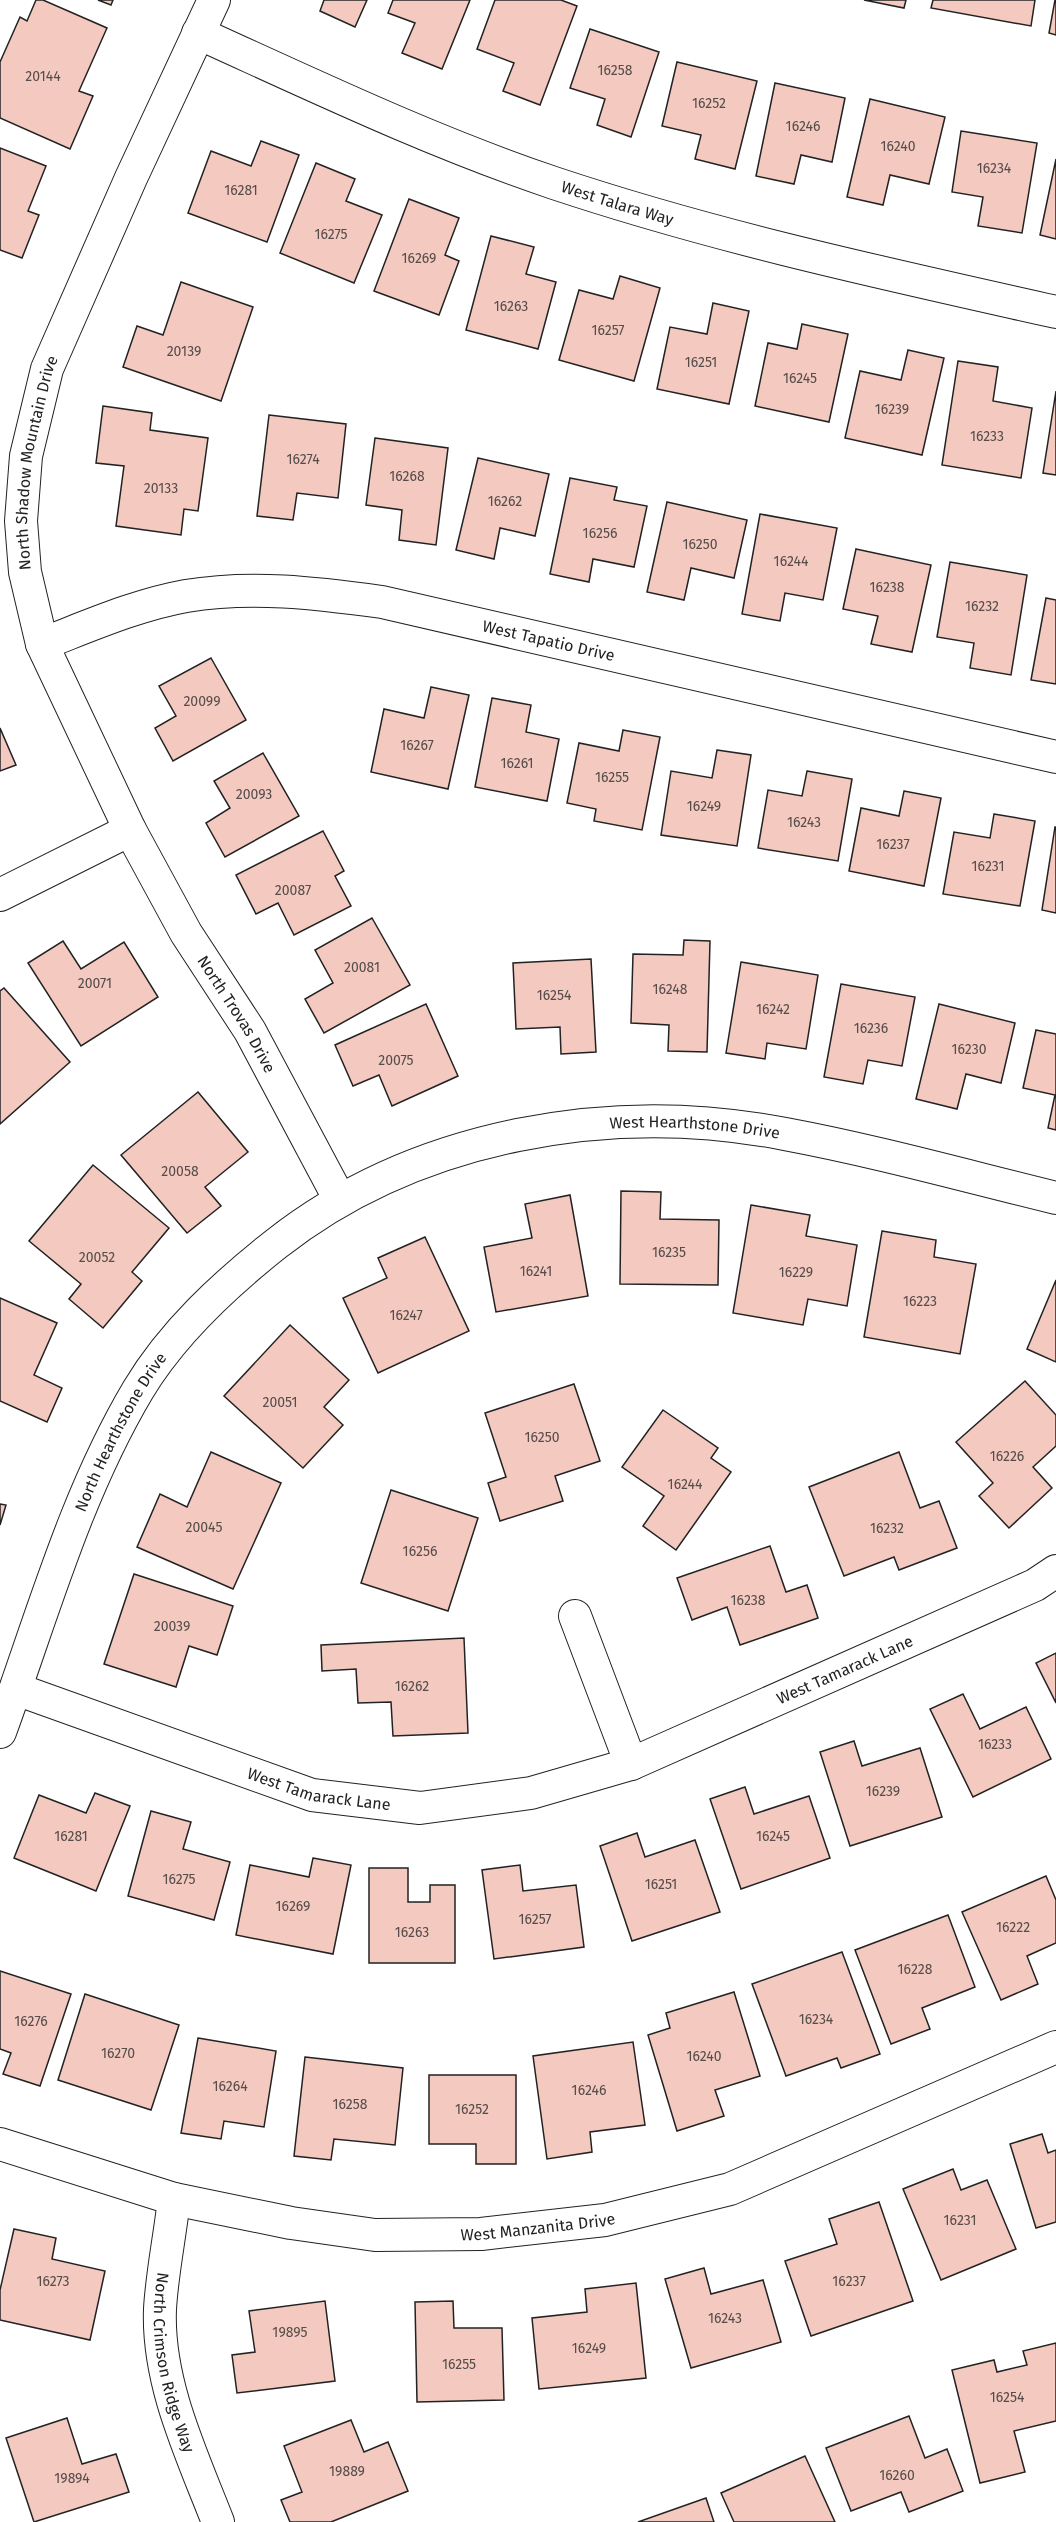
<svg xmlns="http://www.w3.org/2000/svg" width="1056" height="2522" viewBox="0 0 1056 2522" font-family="'Fira Sans',sans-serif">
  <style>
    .building { fill: #f3c9c0; stroke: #222; stroke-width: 1.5 }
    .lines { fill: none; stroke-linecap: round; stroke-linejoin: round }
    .street-casing { stroke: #222; stroke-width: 34 }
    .street { stroke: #fff; stroke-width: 32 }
    .labels { text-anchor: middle; stroke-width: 4.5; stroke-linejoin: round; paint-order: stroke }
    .number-label { font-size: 14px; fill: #564c4a }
    .street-label { font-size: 16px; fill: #222; stroke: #fff }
  </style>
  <rect width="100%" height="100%" fill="#fff"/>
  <g class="building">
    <polygon points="36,0 43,0 107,28 79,91 93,96 70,149 0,118 0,62 20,17 27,21"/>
    <polygon points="98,0 113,0 111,5"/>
    <polygon points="324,0 367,0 355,27 320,11"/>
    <polygon points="393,0 470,0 442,69 402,53 415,23 388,13"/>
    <polygon points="495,0 561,0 577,6 540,105 503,91 514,63 477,49"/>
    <polygon points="864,0 906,0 904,8"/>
    <polygon points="933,0 1035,0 1031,26 931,8"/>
    <polygon points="1055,0 1056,0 1056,35 1049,33"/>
    <polygon points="590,29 659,52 631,137 597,125 605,99 570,88"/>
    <polygon points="677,62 757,81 735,169 695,159 701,135 662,126"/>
    <polygon points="775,83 845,98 832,162 801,155 794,184 756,176"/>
    <polygon points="870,99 945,117 929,184 890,175 883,205 847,197"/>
    <polygon points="961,131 1037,143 1022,233 978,226 983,197 952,192"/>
    <polygon points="261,141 299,155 267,242 188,213 211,151 251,166"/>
    <polygon points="0,148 46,166 28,211 39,215 22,258 0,250"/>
    <polygon points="1056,159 1056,239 1040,235"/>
    <polygon points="316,163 355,179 346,201 382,215 354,283 280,253"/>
    <polygon points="409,199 459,218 445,255 459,261 439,315 374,291"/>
    <polygon points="491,236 534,247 526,274 556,282 538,349 466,330"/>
    <polygon points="620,276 660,288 634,381 559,360 579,290 613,299"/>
    <polygon points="181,282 253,307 221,401 123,367 137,326 163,335"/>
    <polygon points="713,303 749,311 729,404 657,389 670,327 707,334"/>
    <polygon points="802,324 848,334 829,422 755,406 768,343 797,349"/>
    <polygon points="908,350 944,358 922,455 845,438 860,371 901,380"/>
    <polygon points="958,361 998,367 993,401 1032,408 1021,478 942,465"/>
    <polygon points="1056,391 1056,475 1043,473"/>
    <polygon points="103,406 152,413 150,430 208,438 198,511 184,509 181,535 116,526 124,466 96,463"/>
    <polygon points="269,415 346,424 338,498 297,493 293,520 257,516"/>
    <polygon points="375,438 448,448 436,545 399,540 402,510 366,505"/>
    <polygon points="478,458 549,474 535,536 500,528 494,559 456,550"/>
    <polygon points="570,478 617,487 614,500 647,506 634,567 593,559 589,582 550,574"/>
    <polygon points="667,502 747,520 734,578 691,568 684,600 647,592"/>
    <polygon points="760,514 837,528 823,600 785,593 780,621 742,614"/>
    <polygon points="856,549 931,565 912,652 871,644 878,616 843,609"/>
    <polygon points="950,562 1027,575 1011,675 970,668 974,643 937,637"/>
    <polygon points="1046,598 1056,600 1056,684 1031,680"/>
    <polygon points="211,658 246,720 173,761 155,728 176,716 159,686"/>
    <polygon points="431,687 469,695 448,789 371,772 384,709 424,718"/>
    <polygon points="492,698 531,705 526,732 559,739 547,801 475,787"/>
    <polygon points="0,728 16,765 0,771"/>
    <polygon points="623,730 660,737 642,830 594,821 596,809 567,803 579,743 619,751"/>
    <polygon points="717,750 751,755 737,846 661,835 671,771 712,778"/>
    <polygon points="263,753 299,816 225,857 206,823 230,808 214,781"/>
    <polygon points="807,771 852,779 838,861 758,848 768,790 802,796"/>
    <polygon points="904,791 941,798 924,886 849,871 861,808 899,816"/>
    <polygon points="994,814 1035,821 1020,906 943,894 954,832 990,838"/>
    <polygon points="1055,827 1056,827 1056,913 1042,910"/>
    <polygon points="323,831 344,871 335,876 351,906 294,935 278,903 256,914 236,875"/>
    <polygon points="372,918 410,985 324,1033 305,999 333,983 315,950"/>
    <polygon points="684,940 710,941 707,1052 668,1051 669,1025 631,1023 633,954 683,955"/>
    <polygon points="63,941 81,969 124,942 158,997 81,1046 28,963"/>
    <polygon points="591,959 596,1052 561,1054 560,1027 516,1029 513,963"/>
    <polygon points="741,962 818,975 806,1049 767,1043 765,1059 726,1053"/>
    <polygon points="841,984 915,997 902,1066 868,1060 863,1084 824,1077"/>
    <polygon points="4,988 70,1062 0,1124 0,991"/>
    <polygon points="426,1004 458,1076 392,1106 379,1075 353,1086 335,1045"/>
    <polygon points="939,1004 1015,1023 1001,1083 966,1074 957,1109 916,1099"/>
    <polygon points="1036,1030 1056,1034 1056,1130 1048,1128 1055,1095 1023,1088"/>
    <polygon points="198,1092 248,1152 205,1187 221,1206 187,1233 121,1155"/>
    <polygon points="93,1165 169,1228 132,1272 142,1281 103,1328 69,1299 81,1284 29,1241"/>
    <polygon points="621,1191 661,1192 660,1219 719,1220 718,1285 620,1284"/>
    <polygon points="570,1195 588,1296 496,1312 484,1247 532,1238 525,1204"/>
    <polygon points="751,1205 810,1215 806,1236 857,1245 847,1306 808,1299 803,1325 733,1313"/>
    <polygon points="882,1231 936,1240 934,1257 976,1264 960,1354 864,1337"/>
    <polygon points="425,1237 469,1331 378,1373 343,1298 387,1278 378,1258"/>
    <polygon points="1056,1280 1056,1362 1027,1349"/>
    <polygon points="0,1298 57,1323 34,1375 62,1388 47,1422 0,1401"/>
    <polygon points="290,1325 349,1380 324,1407 343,1425 303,1468 224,1396"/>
    <polygon points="1025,1381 1056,1415 1056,1446 1033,1467 1052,1488 1009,1528 979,1496 993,1483 956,1442"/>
    <polygon points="574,1384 600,1461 555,1476 563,1501 500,1521 488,1483 506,1477 485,1413"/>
    <polygon points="663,1410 718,1448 711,1458 731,1472 676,1550 643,1526 664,1496 622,1467"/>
    <polygon points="211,1452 281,1483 233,1589 137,1547 160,1494 187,1507"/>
    <polygon points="899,1452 920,1508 939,1501 957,1548 899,1570 894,1557 844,1576 809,1487"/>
    <polygon points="391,1490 478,1518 448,1611 361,1583"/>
    <polygon points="0,1504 6,1505 0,1525"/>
    <polygon points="770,1546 786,1592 807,1585 818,1618 740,1645 727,1607 692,1620 677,1578"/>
    <polygon points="134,1574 233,1606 217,1655 189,1646 176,1687 104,1664"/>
    <polygon points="464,1638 468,1733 393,1736 391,1702 358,1703 356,1669 322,1671 321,1645"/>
    <polygon points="1056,1653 1056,1703 1036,1663"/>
    <polygon points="963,1694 980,1729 1026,1707 1051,1759 973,1797 930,1709"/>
    <polygon points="854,1741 862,1766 920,1748 942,1817 850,1846 820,1752"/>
    <polygon points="745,1787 754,1814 809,1796 830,1858 741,1889 710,1799"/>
    <polygon points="95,1793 130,1806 96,1891 14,1858 39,1795 86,1813"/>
    <polygon points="151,1811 191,1822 183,1849 230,1862 214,1920 128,1896"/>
    <polygon points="637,1833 645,1857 695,1840 720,1912 632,1941 600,1846"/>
    <polygon points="313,1858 351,1865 333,1954 236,1935 250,1865 309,1877"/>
    <polygon points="520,1865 523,1891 576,1885 584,1947 494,1959 482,1870"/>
    <polygon points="369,1868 408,1868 408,1902 430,1902 430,1885 455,1885 455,1963 369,1963"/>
    <polygon points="1046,1876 1056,1900 1056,1943 1027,1956 1038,1984 1001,2000 962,1912"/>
    <polygon points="948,1915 975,1987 922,2008 930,2029 891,2044 855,1950"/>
    <polygon points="842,1952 880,2054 841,2068 837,2058 786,2076 752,1984"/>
    <polygon points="0,1971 71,1994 40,2086 3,2074 11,2053 0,2049"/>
    <polygon points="734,1992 760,2076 715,2090 724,2116 677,2131 648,2035 670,2028 666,2013"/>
    <polygon points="85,1994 179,2025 151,2110 58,2080"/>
    <polygon points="198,2038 276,2051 264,2127 224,2121 221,2139 181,2133"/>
    <polygon points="633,2042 645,2125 590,2132 592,2152 547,2159 533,2056"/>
    <polygon points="305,2057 403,2068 395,2145 334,2139 331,2160 294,2156"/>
    <polygon points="429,2075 516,2075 516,2164 476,2164 476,2144 429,2144"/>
    <polygon points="1042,2134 1048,2153 1056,2150 1056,2222 1036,2228 1010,2144"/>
    <polygon points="953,2169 961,2190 987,2180 1016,2249 941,2280 903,2189"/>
    <polygon points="879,2202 913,2301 811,2336 785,2261 837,2244 829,2219"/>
    <polygon points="14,2229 56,2238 52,2259 105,2271 90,2340 0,2320 0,2290"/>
    <polygon points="704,2268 711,2294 763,2280 781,2342 691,2368 665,2279"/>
    <polygon points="636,2283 646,2378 539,2389 532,2318 587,2312 585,2289"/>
    <polygon points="325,2301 335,2381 237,2393 232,2355 255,2352 249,2311"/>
    <polygon points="453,2301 454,2328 502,2328 504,2400 417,2402 415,2302"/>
    <polygon points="1056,2343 1056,2421 1014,2431 1025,2472 980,2483 952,2370 994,2360 997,2372 1027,2365 1023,2351"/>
    <polygon points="909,2416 925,2458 947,2449 963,2491 909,2512 901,2492 851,2511 826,2448"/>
    <polygon points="67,2418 82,2464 116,2454 129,2492 34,2522 6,2438"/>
    <polygon points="351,2420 364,2452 388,2442 408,2491 331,2522 290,2522 281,2500 302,2492 284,2446"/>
    <polygon points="805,2456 835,2522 734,2522 721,2493"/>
    <polygon points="706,2498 714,2522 638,2522"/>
  </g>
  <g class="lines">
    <defs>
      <g id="street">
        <path id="s1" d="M198 33C315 86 432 142 554 183 719 238 887 274 1056 312"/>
        <path id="s2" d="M42 644C89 626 136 605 186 596 251 585 316 593 382 602L1056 757"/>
        <path id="s3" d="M130 830 186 933 250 1031 340 1200"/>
        <path id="s4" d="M0 895 130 830 42 644 25 572 21 521 26 456 47 369 131 178 214 0"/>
        <polyline points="575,1616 631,1764"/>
        <path id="s5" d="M16 1689 312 1795 420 1808 531 1793 631 1764 1035 1585 1056 1571"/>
        <path id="s6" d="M0 1732C42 1617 75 1496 138 1390 172 1333 224 1285 276 1244 416 1134 611 1100 785 1134 876 1151 966 1176 1056 1198"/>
        <path id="s7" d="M0 2144 174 2199 291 2223 375 2235 481 2234 605 2220 730 2189 1056 2047"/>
        <path id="s8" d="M174 2199C170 2236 162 2273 160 2309 157 2383 192 2455 218 2522"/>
      </g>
    </defs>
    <use href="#street" class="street-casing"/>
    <use href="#street" class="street"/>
  </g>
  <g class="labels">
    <g class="number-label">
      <text x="615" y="75">16258</text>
      <text x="43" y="81">20144</text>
      <text x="709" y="108">16252</text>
      <text x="803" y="131">16246</text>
      <text x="898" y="151">16240</text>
      <text x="994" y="173">16234</text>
      <text x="241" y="195">16281</text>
      <text x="331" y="239">16275</text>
      <text x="419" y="263">16269</text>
      <text x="511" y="311">16263</text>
      <text x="608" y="335">16257</text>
      <text x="184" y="356">20139</text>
      <text x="701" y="367">16251</text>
      <text x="800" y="383">16245</text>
      <text x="892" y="414">16239</text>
      <text x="987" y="441">16233</text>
      <text x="303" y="464">16274</text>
      <text x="407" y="481">16268</text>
      <text x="161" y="493">20133</text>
      <text x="505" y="506">16262</text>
      <text x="600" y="538">16256</text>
      <text x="700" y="549">16250</text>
      <text x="791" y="566">16244</text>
      <text x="887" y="592">16238</text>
      <text x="982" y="611">16232</text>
      <text x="202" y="706">20099</text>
      <text x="417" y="750">16267</text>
      <text x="517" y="768">16261</text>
      <text x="612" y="782">16255</text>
      <text x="254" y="799">20093</text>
      <text x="704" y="811">16249</text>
      <text x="804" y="827">16243</text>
      <text x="893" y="849">16237</text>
      <text x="988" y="871">16231</text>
      <text x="293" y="895">20087</text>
      <text x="362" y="972">20081</text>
      <text x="95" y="988">20071</text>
      <text x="670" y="994">16248</text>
      <text x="554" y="1000">16254</text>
      <text x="773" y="1014">16242</text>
      <text x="871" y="1033">16236</text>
      <text x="969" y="1054">16230</text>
      <text x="396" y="1065">20075</text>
      <text x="180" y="1176">20058</text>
      <text x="669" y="1257">16235</text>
      <text x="97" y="1262">20052</text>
      <text x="536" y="1276">16241</text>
      <text x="796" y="1277">16229</text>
      <text x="920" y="1306">16223</text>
      <text x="406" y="1320">16247</text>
      <text x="280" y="1407">20051</text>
      <text x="542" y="1442">16250</text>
      <text x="1007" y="1461">16226</text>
      <text x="685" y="1489">16244</text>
      <text x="204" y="1532">20045</text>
      <text x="887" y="1533">16232</text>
      <text x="420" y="1556">16256</text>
      <text x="748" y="1605">16238</text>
      <text x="172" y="1631">20039</text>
      <text x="412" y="1691">16262</text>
      <text x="995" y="1749">16233</text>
      <text x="883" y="1796">16239</text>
      <text x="71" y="1841">16281</text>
      <text x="773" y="1841">16245</text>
      <text x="179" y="1884">16275</text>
      <text x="661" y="1889">16251</text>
      <text x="293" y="1911">16269</text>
      <text x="535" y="1924">16257</text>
      <text x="1013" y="1932">16222</text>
      <text x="412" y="1937">16263</text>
      <text x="915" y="1974">16228</text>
      <text x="816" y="2024">16234</text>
      <text x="31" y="2026">16276</text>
      <text x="118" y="2058">16270</text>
      <text x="704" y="2061">16240</text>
      <text x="230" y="2091">16264</text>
      <text x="589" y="2095">16246</text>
      <text x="350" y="2109">16258</text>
      <text x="472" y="2114">16252</text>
      <text x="960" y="2225">16231</text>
      <text x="53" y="2286">16273</text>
      <text x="849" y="2286">16237</text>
      <text x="725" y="2323">16243</text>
      <text x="290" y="2337">19895</text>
      <text x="589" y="2353">16249</text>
      <text x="459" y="2369">16255</text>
      <text x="1007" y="2402">16254</text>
      <text x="347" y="2476">19889</text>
      <text x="897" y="2480">16260</text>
      <text x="72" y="2483">19894</text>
    </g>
    <g class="street-label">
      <text dy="6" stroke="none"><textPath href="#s1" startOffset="453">West Talara Way</textPath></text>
      <text dy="6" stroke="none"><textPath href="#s4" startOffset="536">North Shadow Mountain Drive</textPath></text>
      <text dy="6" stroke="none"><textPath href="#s2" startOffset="520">West Tapatio Drive</textPath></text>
      <text dy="6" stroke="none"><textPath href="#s3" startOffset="213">North Trovas Drive</textPath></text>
      <text dy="6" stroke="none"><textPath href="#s6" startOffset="1017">West Hearthstone Drive</textPath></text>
      <text dy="6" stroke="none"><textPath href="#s6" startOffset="324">North Hearthstone Drive</textPath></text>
      <text dy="6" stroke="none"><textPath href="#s5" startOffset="873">West Tamarack Lane</textPath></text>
      <text dy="6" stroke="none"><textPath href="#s5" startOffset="320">West Tamarack Lane</textPath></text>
      <text dy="6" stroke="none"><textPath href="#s7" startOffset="550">West Manzanita Drive</textPath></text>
      <text dy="6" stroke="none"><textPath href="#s8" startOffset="166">North Crimson Ridge Way</textPath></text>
    </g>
  </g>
</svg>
